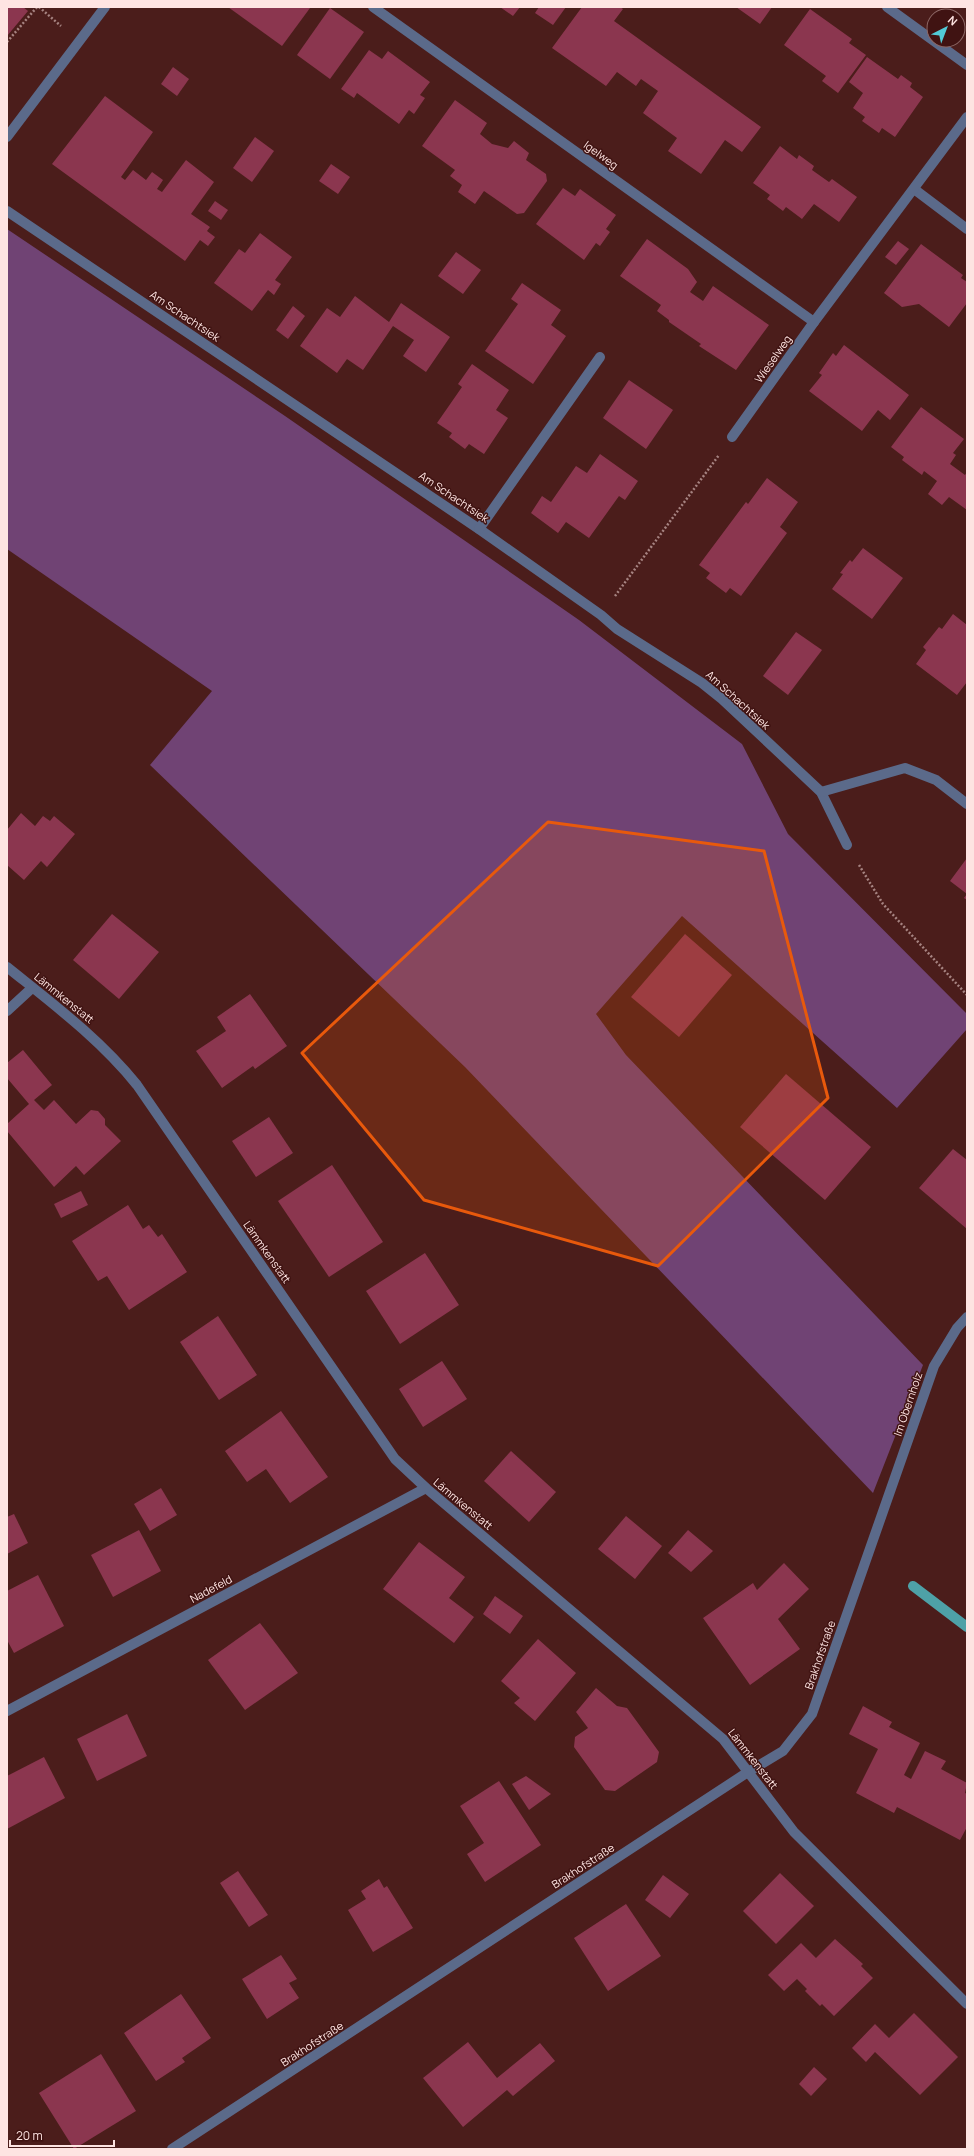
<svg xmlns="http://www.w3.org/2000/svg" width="974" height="2156" viewBox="0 0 974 2156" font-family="Manrope,sans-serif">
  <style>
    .green { fill: #704374 }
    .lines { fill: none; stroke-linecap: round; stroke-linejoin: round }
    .stream { stroke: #4ea1a7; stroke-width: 10 }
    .building { fill: #8b364f }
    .path { stroke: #a68381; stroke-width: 2.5; stroke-dasharray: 2 2; stroke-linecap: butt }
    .minor { stroke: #5b6a8a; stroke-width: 10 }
    .marked { fill: #e8590c; fill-opacity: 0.2; stroke: #e8590c; stroke-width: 3; stroke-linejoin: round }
    .labels { text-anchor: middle; stroke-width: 3; stroke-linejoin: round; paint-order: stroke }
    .street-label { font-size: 11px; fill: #fee4e2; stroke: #401312 }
  </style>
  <rect width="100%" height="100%" fill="#4b1d1b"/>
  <polygon class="green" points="7,229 285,416 579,620 742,744 788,834 967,1014 967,1029 897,1108 682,916 596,1014 626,1055 923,1365 873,1493 465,1067 150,765 212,691 7,549"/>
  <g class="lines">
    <polyline class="stream" points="913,1586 967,1627"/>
  </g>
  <g class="building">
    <polygon points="7,7 23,7 28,11 7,36"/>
    <polygon points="228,7 309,7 310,8 282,46"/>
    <polygon points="500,7 520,7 513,16"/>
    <polygon points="539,7 566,7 553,25 535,13"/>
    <polygon points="582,7 620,7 623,9 614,21 761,127 742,152 725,140 701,174 668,151 677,138 643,113 658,91 641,79 636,86 617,72 606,86 552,48"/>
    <polygon points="736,7 772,7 760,24"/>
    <polygon points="330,8 364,32 330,79 297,55"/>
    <polygon points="810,9 852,39 849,43 866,55 838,93 822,81 826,76 784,45"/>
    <polygon points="369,50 382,59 388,51 430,82 420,95 425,98 414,114 409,110 399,124 357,93 354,98 341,89"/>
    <polygon points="867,57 898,79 901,75 912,83 910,87 923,97 895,137 882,128 879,133 862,121 865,117 853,108 863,93 849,82"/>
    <polygon points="173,67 189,79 177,96 161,84"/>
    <polygon points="105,96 153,132 121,177 125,180 133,170 146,180 152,172 163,180 157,189 162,192 186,160 214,182 191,214 210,227 207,231 215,237 208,246 200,240 185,261 52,164"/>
    <polygon points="455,100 487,123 480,134 492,144 508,148 514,141 529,153 526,160 546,174 547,181 524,213 517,214 484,191 475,204 458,192 462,185 450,176 455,170 422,146"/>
    <polygon points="255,137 274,151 252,182 233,168"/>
    <polygon points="780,146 797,159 799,155 814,166 812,170 829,182 832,179 857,197 839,222 814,204 802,219 786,207 783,211 767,199 770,195 753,183"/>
    <polygon points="331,164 350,177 338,194 319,181"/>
    <polygon points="563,188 575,196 580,189 616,215 606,229 610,232 600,246 596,243 584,260 536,224"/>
    <polygon points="215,201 228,210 221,220 208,211"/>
    <polygon points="260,233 292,257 275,280 281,284 274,295 268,290 252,311 214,283 239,249 245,253"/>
    <polygon points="647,239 688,269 697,282 690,292 703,301 713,286 769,325 736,370 699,346 701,344 669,322 669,320 657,311 661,305 620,276"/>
    <polygon points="898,241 909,249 896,265 885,257"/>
    <polygon points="921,244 963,275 961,278 967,282 967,303 949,327 919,304 902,307 884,293"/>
    <polygon points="456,252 481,270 463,294 438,276"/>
    <polygon points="522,283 561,310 551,325 566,336 533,384 485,351 518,304 511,299"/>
    <polygon points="355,296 389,322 401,303 450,337 426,372 403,356 414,340 393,326 363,370 347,359 337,373 300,346 327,308 340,317"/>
    <polygon points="293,306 305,316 288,339 276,330"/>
    <polygon points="844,345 909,395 890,420 878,410 862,431 809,391 822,375 819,373 833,353 836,356"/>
    <polygon points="472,364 509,390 496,410 508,418 484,454 469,444 465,449 449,437 452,433 437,423 462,387 458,384"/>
    <polygon points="629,380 673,410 646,449 603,418"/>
    <polygon points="921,407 964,439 953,453 956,455 950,464 965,475 967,472 967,510 949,497 942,505 928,494 937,481 924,471 922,475 902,460 904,457 891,447"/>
    <polygon points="600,454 638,481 625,500 619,496 589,538 566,522 558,533 531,513 542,496 551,502 576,466 587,473"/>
    <polygon points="767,478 798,502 780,527 787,533 741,596 730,588 726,593 706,578 710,573 699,565 746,502 748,504"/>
    <polygon points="863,548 903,578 872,619 832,589 843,574 840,573 850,560 852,562"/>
    <polygon points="953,614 967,625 967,682 957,695 916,664 926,650 923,647 939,627 942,629"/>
    <polygon points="796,632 822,650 788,695 763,676"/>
    <polygon points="21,813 35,826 43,816 50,821 54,816 75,834 47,867 41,861 24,880 7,865 7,830"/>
    <polygon points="967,858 967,900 964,898 967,894 950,881"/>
    <polygon points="112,914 159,952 119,999 73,960"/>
    <polygon points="685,934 732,975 679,1037 631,997"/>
    <polygon points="250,994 287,1046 255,1069 253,1066 222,1088 196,1051 226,1031 217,1017"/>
    <polygon points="23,1050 52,1085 34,1100 44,1110 54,1100 76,1124 91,1110 98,1111 105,1119 105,1125 121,1141 84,1175 76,1166 54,1187 7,1131 7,1124 29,1104 7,1078 7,1063"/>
    <polygon points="786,1074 871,1147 825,1200 740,1127"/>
    <polygon points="269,1117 293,1153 256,1177 232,1141"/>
    <polygon points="953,1149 967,1160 967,1229 919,1188"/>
    <polygon points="332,1165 383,1242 329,1277 278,1201"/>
    <polygon points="81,1191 88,1205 61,1218 54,1204"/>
    <polygon points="128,1205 143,1229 149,1225 158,1237 162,1234 187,1272 129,1310 107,1276 98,1281 72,1241"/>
    <polygon points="425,1253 459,1305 400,1344 366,1291"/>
    <polygon points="218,1316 257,1375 219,1400 180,1342"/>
    <polygon points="442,1361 467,1399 423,1427 399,1389"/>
    <polygon points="281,1411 328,1477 290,1503 266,1469 247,1482 225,1451"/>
    <polygon points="511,1451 556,1492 529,1522 484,1481"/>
    <polygon points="161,1488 177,1515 150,1531 134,1504"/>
    <polygon points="14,1514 28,1543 7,1554 7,1517"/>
    <polygon points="626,1516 662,1546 635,1579 598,1549"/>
    <polygon points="139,1530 161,1571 113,1597 91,1555"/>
    <polygon points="688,1530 713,1551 691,1572 668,1553"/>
    <polygon points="419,1542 465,1577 449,1598 474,1617 454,1643 383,1589"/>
    <polygon points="784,1563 809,1589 778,1619 800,1649 750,1685 703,1618 753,1583 757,1590"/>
    <polygon points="38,1575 64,1626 14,1653 7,1640 7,1591"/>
    <polygon points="495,1596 523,1616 510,1634 483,1614"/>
    <polygon points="260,1623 298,1673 245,1710 208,1660"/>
    <polygon points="538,1639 576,1673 535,1721 514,1703 520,1698 501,1681"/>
    <polygon points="596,1688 617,1706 627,1708 659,1752 657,1762 615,1791 605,1790 574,1747 575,1737 588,1728 576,1712"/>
    <polygon points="863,1706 892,1722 889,1727 920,1743 904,1775 911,1779 925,1751 946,1761 941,1769 967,1783 965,1793 967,1794 967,1827 960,1840 897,1807 894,1813 856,1793 878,1749 849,1734"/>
    <polygon points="127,1714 147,1756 97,1781 77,1739"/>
    <polygon points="44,1757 65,1798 7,1829 7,1776"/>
    <polygon points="526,1776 551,1794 529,1810 512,1784"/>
    <polygon points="499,1781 541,1845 485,1882 467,1854 484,1843 460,1806"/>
    <polygon points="238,1871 268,1915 249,1927 220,1883"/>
    <polygon points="780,1873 814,1906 776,1944 743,1911"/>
    <polygon points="663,1875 689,1894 670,1918 645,1900"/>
    <polygon points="379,1879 384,1888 387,1886 413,1928 373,1952 348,1910 366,1899 361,1891"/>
    <polygon points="626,1904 661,1956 608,1991 574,1938"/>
    <polygon points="835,1939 863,1964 861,1966 873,1978 834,2016 822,2004 820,2006 805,1991 807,1989 797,1979 784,1991 768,1975 801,1943 816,1958"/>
    <polygon points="281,1955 297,1979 289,1983 299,1998 267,2019 242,1979"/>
    <polygon points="181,1994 211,2038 182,2058 185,2062 156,2081 124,2033"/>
    <polygon points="914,2013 958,2057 920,2095 875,2052 866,2062 852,2048 875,2024 889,2038"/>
    <polygon points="468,2042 497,2078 540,2043 555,2061 513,2096 507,2090 463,2127 423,2078"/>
    <polygon points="101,2054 136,2111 74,2149 39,2093"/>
    <polygon points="814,2067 827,2079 811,2096 799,2084"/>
  </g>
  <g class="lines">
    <g class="path">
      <polyline points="39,7 61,26"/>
      <polyline points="7,42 37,7"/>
      <polyline points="615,596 719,455"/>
      <polyline points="859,865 883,904 967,995"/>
    </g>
    <g class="minor">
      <polyline points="373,7 814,322"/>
      <polyline points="887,7 967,65"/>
      <polyline points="7,137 105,7"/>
      <polyline points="914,189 967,229"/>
      <polyline points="7,211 479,529 601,615 617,629 702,683 722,699 821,792 847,845"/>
      <polyline points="732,437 814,322 967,117"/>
      <polyline points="479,529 600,357"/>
      <polyline points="821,792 905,768 936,780 967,804"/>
      <path d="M7 967C53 1004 100 1039 137 1085L395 1459 426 1488 723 1739 794 1832 967 2004"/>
      <polyline points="7,1011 32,988"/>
      <polyline points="7,1711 426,1488"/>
      <polyline points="172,2149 748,1772 783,1751 812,1714 934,1366 957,1328 967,1317"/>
    </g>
  </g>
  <path class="marked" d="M548 822 764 851 828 1098 658 1266 424 1200 302 1053Z"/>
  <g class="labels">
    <g class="street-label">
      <text transform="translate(601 155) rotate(36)" y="4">Igelweg</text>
      <text transform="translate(185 316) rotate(34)" y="4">Am Schachtsiek</text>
      <text transform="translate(773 359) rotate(-55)" y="4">Wieselweg</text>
      <text transform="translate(454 497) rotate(34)" y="4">Am Schachtsiek</text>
      <text transform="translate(738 700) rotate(42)" y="4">Am Schachtsiek</text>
      <text transform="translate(64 998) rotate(39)" y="4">Lämmkenstatt</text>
      <text transform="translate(267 1252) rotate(55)" y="4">Lämmkenstatt</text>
      <text transform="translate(908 1404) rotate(-71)" y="4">Im Obernholz</text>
      <text transform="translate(463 1504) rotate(40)" y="4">Lämmkenstatt</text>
      <text transform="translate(211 1589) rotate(-28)" y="4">Nadefeld</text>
      <text transform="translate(820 1655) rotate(-71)" y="4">Brakhofstraße</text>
      <text transform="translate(753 1759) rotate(52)" y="4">Lämmkenstatt</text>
      <text transform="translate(583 1866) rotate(-33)" y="4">Brakhofstraße</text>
      <text transform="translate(312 2044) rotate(-33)" y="4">Brakhofstraße</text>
    </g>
  </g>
  <rect width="974" height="2156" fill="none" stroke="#fee4e2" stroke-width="16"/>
  <g transform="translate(946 28) rotate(42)"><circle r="19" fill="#401312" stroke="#8c6765"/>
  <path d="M0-3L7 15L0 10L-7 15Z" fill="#52cbd7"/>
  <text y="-6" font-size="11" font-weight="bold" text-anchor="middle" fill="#fee4e2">N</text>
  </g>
  <path d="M10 2140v6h104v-6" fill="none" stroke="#fee4e2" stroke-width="2"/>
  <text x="16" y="2140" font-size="12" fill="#fee4e2" stroke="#401312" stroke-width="3" paint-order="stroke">20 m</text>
</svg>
